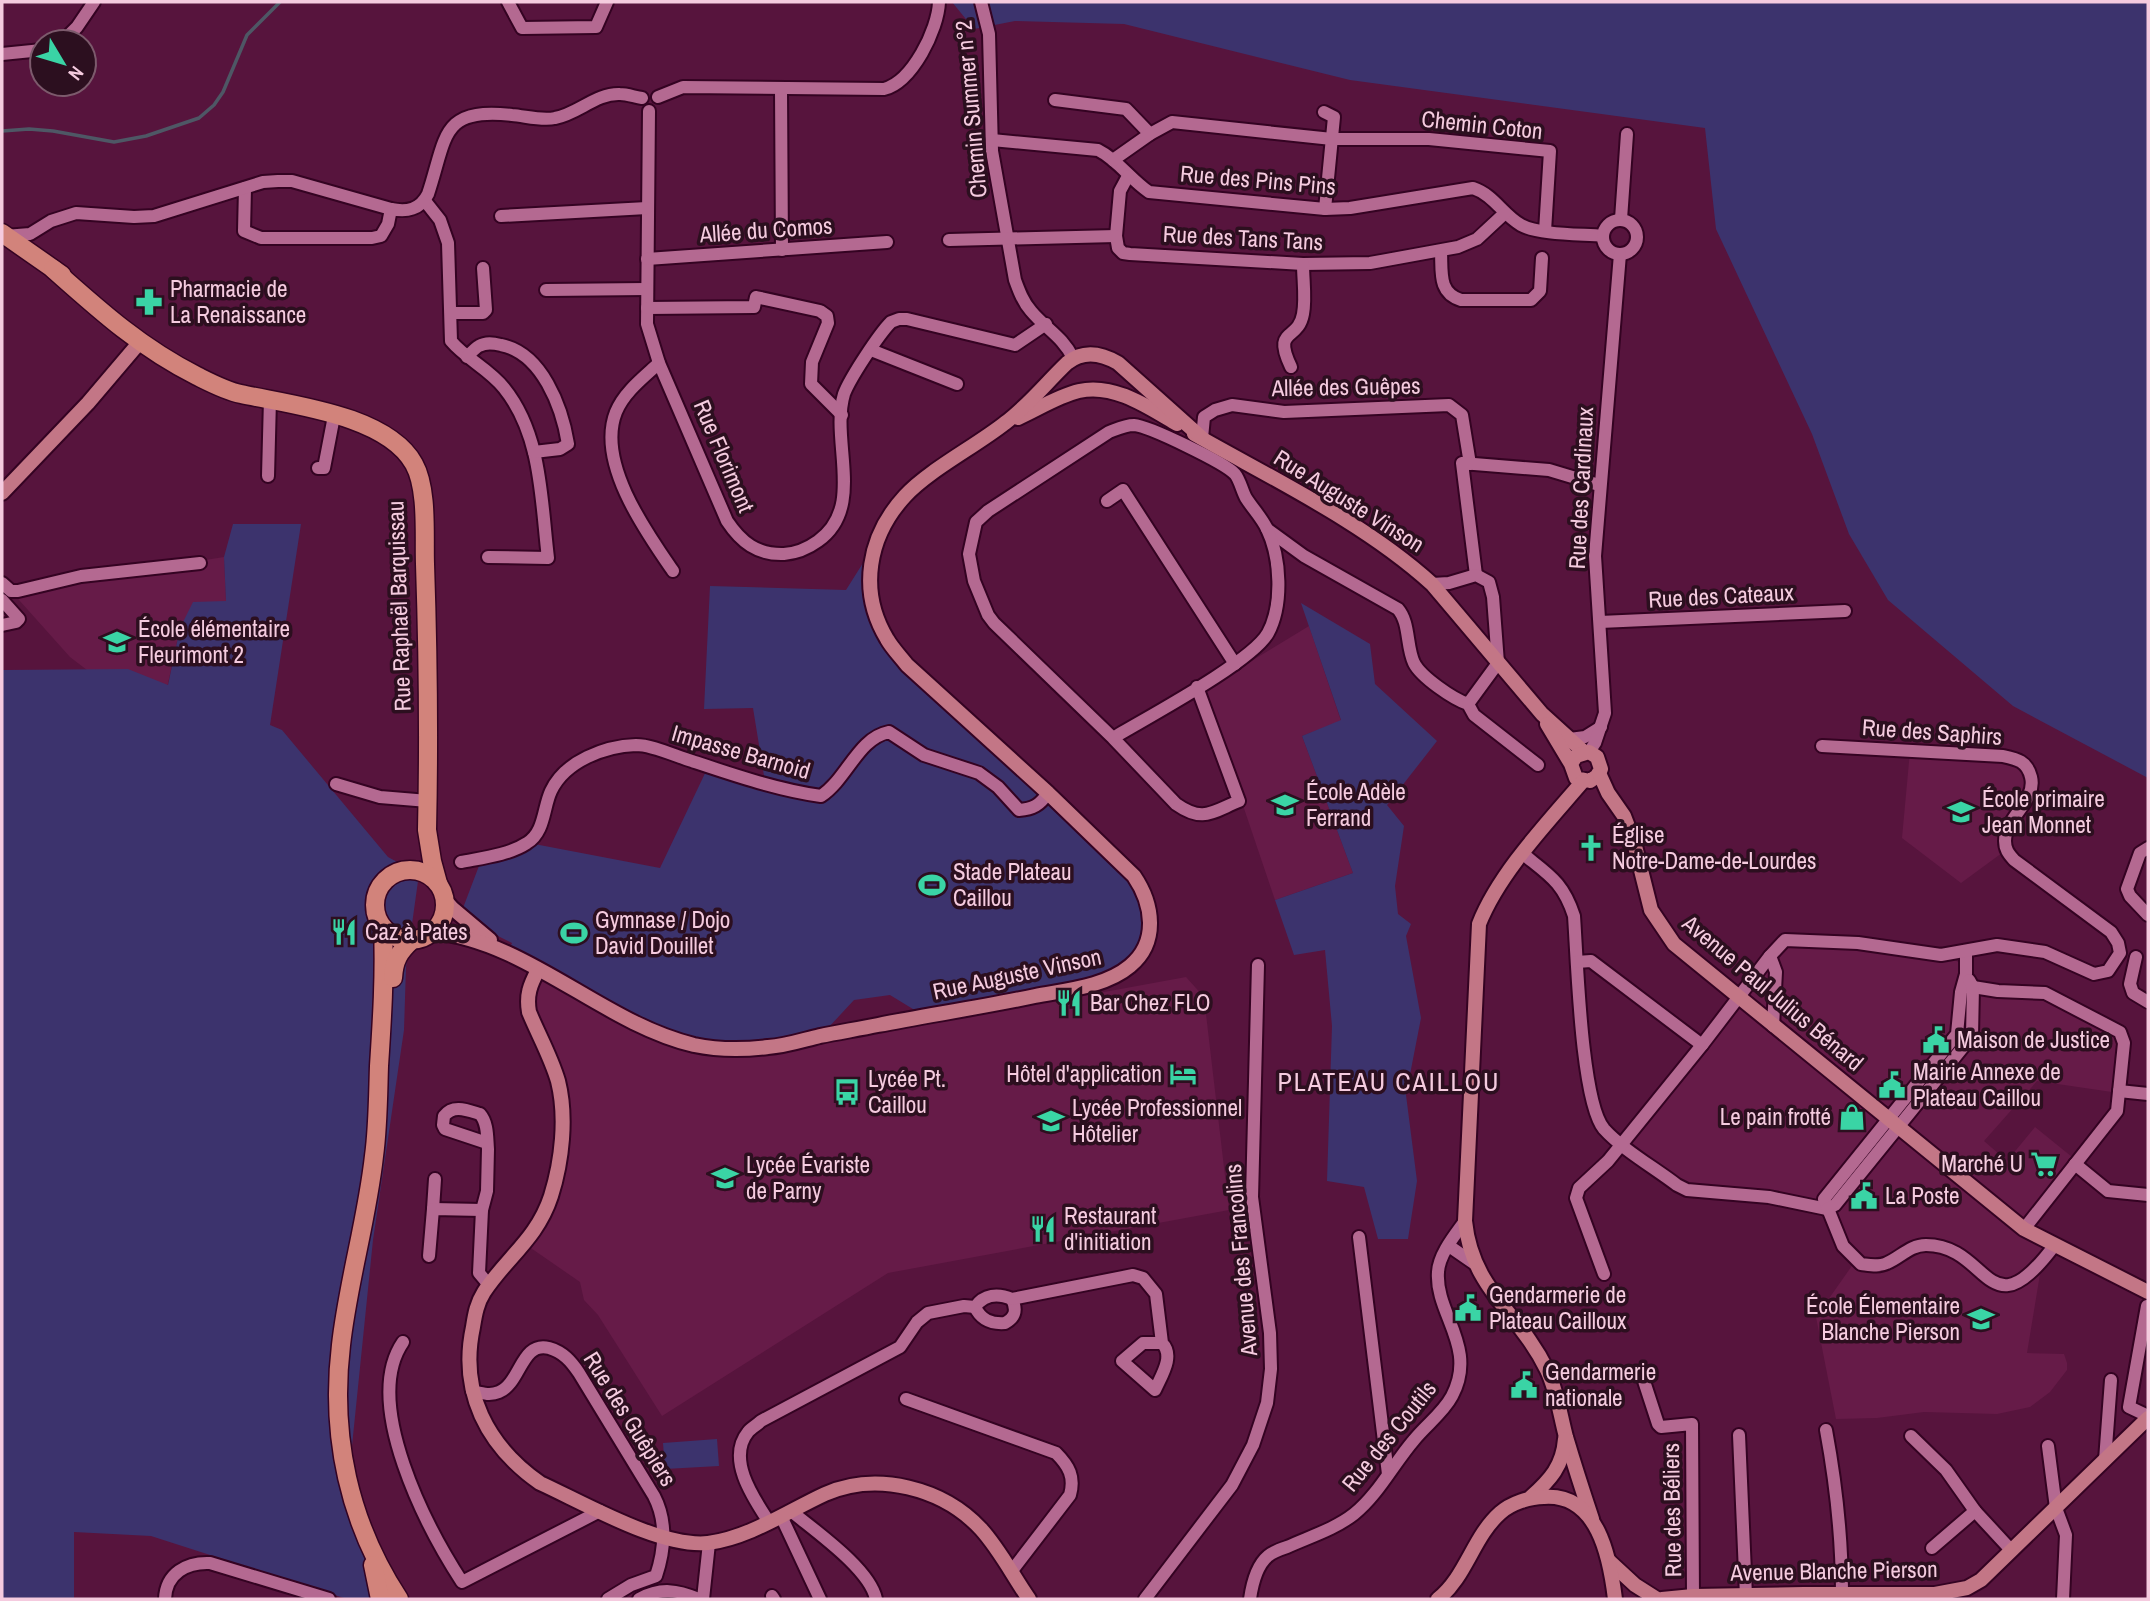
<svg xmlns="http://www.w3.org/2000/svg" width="2150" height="1601" viewBox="0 0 2150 1601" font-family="'Archivo Narrow',sans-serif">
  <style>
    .built { fill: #661b48 }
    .green { fill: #3c336d }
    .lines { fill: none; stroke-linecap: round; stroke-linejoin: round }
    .stream { stroke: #4e5765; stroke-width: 3.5 }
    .street-casing { stroke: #340322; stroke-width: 16 }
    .secondary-casing { stroke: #340322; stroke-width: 18 }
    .primary-casing { stroke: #340322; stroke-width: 21 }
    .street { stroke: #b46991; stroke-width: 12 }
    .secondary { stroke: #c37686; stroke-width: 14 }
    .primary { stroke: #d2837b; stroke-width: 18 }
    .labels { text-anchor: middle; stroke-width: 7; stroke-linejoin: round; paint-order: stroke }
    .street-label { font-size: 23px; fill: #f5cbdf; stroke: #2c0f1f }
    .poi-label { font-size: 23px; fill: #f5cbdf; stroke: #2c0f1f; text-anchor: start }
    .quarter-label { font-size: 26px; letter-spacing: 2px; fill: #f5cbdf; stroke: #2c0f1f }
  </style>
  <rect width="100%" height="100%" fill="#57143d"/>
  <g class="built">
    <polygon points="224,557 226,601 180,628 167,688 134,706 70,657 11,591"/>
    <polygon points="1309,626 1341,721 1302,736 1353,873 1275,900 1204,690"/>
    <polygon points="1910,751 2021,760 2033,784 2007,828 2006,850 1961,883 1902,838"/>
    <polygon points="1785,940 1952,958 1967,968 1984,988 2033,993 2114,1031 2117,1040 2112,1092 2037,1081 1984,1141 2007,1161 2035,1127 2077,1161 2024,1229 2054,1246 2042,1262 2027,1353 2064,1354 2067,1363 2067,1370 2050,1392 2030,1407 1997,1414 1924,1412 1877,1418 1836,1419 1816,1317 1856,1260 1827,1209 1687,1190 1622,1143"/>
    <polygon points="538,970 730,1049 1075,989 1077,997 1186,977 1204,997 1229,1210 888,1273 662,1416 598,1315 584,1300 580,1282 525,1244 551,1196 560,1094 529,1012"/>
  </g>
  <g class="green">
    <polygon points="952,2 2148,2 2148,778 2013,706 1888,600 1849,534 1812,434 1716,229 1705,128 1350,80 1124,24 1015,21 974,29"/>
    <polygon points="233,524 301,524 270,725 282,730 388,857 419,874 406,967 404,1030 373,1240 348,1485 364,1535 376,1599 347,1599 151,1536 74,1532 74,1599 2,1599 2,670 128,669 168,685 180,628 193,602 226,601 224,557"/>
    <polygon points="875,544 870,563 888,641 1134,876 1151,928 1118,976 926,1017 890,995 854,1000 828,1028 771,1047 695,1045 507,955 512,943 498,936 463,908 482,858 529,843 660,868 708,767 765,782 753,708 704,709 710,586 846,590"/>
    <polygon points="1301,603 1370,644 1375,684 1437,741 1387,805 1404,826 1395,886 1398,914 1411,924 1406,936 1421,1018 1406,1095 1417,1181 1408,1239 1378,1239 1364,1187 1327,1181 1332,1026 1325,950 1294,955 1275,900 1353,873 1302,736 1341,720"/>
    <polygon points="717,1439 719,1466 665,1469 663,1443"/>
  </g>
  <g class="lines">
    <polyline class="stream" points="2,131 29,129 53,131 114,142 146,136 199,118 214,105 223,92 247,35 280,2"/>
    <defs>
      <g id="street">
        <polyline points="508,2 522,28 596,27 607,2"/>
        <path d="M981 2 989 34 992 151 1015 280C1019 291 1023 302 1031 311 1045 328 1063 337 1073 358"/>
        <polyline points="62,42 77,27 94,2"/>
        <polyline points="2,54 42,50"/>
        <polyline points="781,90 782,250"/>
        <path d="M658 97 683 87 884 89C912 82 938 30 939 2"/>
        <polyline points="1055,100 1126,109 1150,134"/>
        <path d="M649 111 647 324 659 363 727 521C741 542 757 555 784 554 797 553 807 549 818 541 866 507 830 441 844 394 850 378 879 334 891 322L899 319H907L1015 345 1046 324"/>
        <polyline points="1324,112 1334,117 1325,209"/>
        <path d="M992 140 1098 150C1118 160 1130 179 1149 192L1325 209 1350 208 1473 188C1494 195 1502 214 1521 225 1539 235 1581 234 1603 236"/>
        <polyline points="1113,160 1150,134 1172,122 1332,139 1429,139 1550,151 1545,231"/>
        <polyline points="1128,176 1120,191 1116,236 1118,248 1123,253 1130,254 1303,264 1370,263 1458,247 1477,239 1505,213"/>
        <polyline points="245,188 244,231 261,238 372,238 381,236 388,224 391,209"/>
        <path d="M425 201 440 220 448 243 451 341C466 359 489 369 504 388 542 435 541 501 548 558L488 557"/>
        <polyline points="501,216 647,208"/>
        <polyline points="1621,219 1627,134"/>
        <circle cx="1620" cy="237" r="17"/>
        <path d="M5 236 30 234 51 221 76 213 134 217 154 216 263 182 278 181H292L391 209C407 212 420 210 428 194 447 137 440 107 512 115 525 116 542 121 555 118 578 114 596 93 620 94 627 94 635 97 642 98"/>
        <polyline points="949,240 1116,236"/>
        <path d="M1441 252C1442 272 1438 293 1461 300H1531L1540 291 1542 258"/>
        <polyline points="647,259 887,242"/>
        <polyline points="546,290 647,289"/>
        <polyline points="647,308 754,307 756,297 820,311 827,316 828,323 812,362 811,384 842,415"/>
        <polyline points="451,313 483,313 486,310 483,268"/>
        <polyline points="871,350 957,384"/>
        <path d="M467 357C471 353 475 348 479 346 486 342 493 343 501 345 542 353 562 407 568 444L560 449 534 452"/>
        <path d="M659 363C644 377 624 392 616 412 596 462 646 532 673 571"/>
        <path d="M1291 367C1272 327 1298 342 1303 314 1306 298 1303 280 1303 264"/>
        <polyline points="1202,438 1204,417 1215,410 1232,405 1284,412 1449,405 1462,415 1470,464"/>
        <polyline points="318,468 324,468 334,416"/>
        <polyline points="268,476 270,399"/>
        <polyline points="1107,501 1123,490 1235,664"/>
        <path d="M1267 529 1304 556 1398 609C1410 623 1406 646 1414 663 1421 677 1453 699 1468 704L1474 715 1538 765"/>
        <polyline points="1476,575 1462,463 1549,470 1599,485"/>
        <polyline points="2,583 11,591 18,591 81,576 200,563"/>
        <polyline points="1432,584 1449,583 1476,575 1489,582 1493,597 1498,663 1468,704"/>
        <polyline points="2,600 19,619 16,622 2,625"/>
        <polyline points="1600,622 1845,611"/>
        <path d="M1113 738C1146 718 1252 662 1268 633 1283 605 1281 558 1267 529 1262 518 1253 509 1246 498 1242 491 1240 480 1235 474 1225 463 1149 426 1134 425 1125 425 1117 429 1109 432L988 511 976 522 969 554 974 581 988 615 994 623 1113 738 1176 804C1203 823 1212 812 1239 801L1197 687"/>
        <polyline points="1570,739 1585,737 1601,727"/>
        <polyline points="1589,752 1595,743 1605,713 1595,556 1620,254"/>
        <polyline points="336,784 380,797 428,801"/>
        <polyline points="2148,848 2140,853 2127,889 2130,896 2148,915"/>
        <path d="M1523 854C1549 875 1563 882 1574 916 1577 957 1581 1102 1604 1129 1623 1150 1655 1168 1677 1185L1687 1190 1769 1197 1827 1209"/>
        <path d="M461 862C481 858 509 855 527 843 545 832 543 808 551 791 565 761 605 746 636 745 653 745 675 756 692 761 734 775 778 790 821 796 847 779 858 738 889 732L924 755 979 773 998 787 1019 810C1033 809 1040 805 1048 793"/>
        <path d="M1966 952V974L1961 992 1957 1034 1824 1199 1843 1246 1861 1264C1870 1265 1879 1267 1887 1263 1901 1257 1910 1245 1926 1245 1990 1245 1987 1335 2054 1246"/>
        <polyline points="1770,956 1776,972 1773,1026"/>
        <polyline points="2136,957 2130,984 2133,993 2148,1002"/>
        <polyline points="1577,962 1591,961 1702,1045"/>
        <polyline points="1973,987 1998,991 2045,993 2120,1032 2124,1043 2117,1111 2024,1229"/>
        <polyline points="2119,1091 2148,1094"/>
        <path d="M487 1143 445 1129 443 1125 444 1116C453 1104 467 1110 480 1114 488 1123 487 1138 488 1149L487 1191 482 1210 479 1273 489 1285"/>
        <polyline points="2075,1164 2108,1191 2148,1195"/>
        <polyline points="433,1209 435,1179"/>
        <polyline points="1827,1209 1835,1205 1972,1036 1973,987 1969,980"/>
        <polyline points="1359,1237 1388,1474"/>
        <polyline points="1449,1246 1475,1264"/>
        <polyline points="429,1256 433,1209 482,1210"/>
        <path d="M1604 1274 1576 1198 1579 1188 1608 1161 1702 1045 1770 956 1785 940 1858 943 1941 955 1997 945 2045 952 2094 974 2108 971 2120 953 2118 943 2111 932 2014 860C2009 854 2005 850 2005 841 2005 817 2037 801 2031 777 2027 761 2017 759 2003 756L1822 746"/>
        <polyline points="2147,1306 2129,1407 2148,1416"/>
        <path d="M975 1307C981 1320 991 1324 1005 1323 1016 1317 1017 1310 1012 1299"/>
        <path d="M403 1342C361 1403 427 1528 462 1582L600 1511"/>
        <polyline points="1643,1378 1658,1424 1661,1427 1692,1424 1693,1596"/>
        <path d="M472 1391C481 1393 490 1396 499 1392 521 1383 521 1341 549 1348 563 1352 571 1361 579 1373L654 1496C667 1521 665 1549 656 1576L631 1585 608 1599"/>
        <path d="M906 1399 1056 1453C1069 1466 1075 1477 1070 1495L1011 1572"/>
        <path d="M1826 1430C1836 1484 1842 1538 1842 1594"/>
        <polyline points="1739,1435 1746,1596"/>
        <polyline points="1911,1436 1946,1470 1975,1511 2011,1550"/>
        <polyline points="2048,1446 2056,1508 2066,1535 2063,1599"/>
        <polyline points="2105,1460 2111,1380"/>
        <path d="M791 1511C815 1531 870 1569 876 1599"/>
        <polyline points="781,1516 820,1599"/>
        <path d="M769 1522C754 1499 726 1459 748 1432 751 1428 757 1425 761 1421L900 1347 917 1322 928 1313 964 1306 975 1307C984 1294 998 1293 1012 1299L1133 1275 1143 1278 1156 1294 1162 1343C1175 1356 1161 1376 1155 1390L1122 1361 1143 1343H1162"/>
        <polyline points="1932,1548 1975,1511"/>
        <polyline points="772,1596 774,1599"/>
        <path d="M165 1599C166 1573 187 1562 210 1563L329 1599"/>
        <path d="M639 1599C661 1587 677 1590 699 1599"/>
        <polyline points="703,1599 709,1543"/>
        <polyline points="1145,1599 1232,1485 1253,1445 1267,1403 1271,1369 1270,1333 1252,1197 1258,965"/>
        <path d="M1250 1599C1252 1585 1256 1566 1268 1556 1272 1552 1281 1549 1287 1547 1309 1537 1335 1529 1354 1514 1378 1495 1394 1463 1414 1440 1426 1425 1443 1413 1452 1396 1478 1347 1435 1314 1438 1272 1439 1254 1455 1235 1465 1221"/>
      </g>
      <g id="secondary">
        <path d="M1018 418C1038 409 1058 396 1079 391 1114 383 1148 407 1177 424"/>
        <path d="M1194 434C1273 479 1365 523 1432 584L1542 714 1584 752"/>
        <polyline points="2,493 88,403 139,343"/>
        <polyline points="1547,724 1571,764 1576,778 1590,781 1597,776 1601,769 1597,757 1589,752 1576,756 1571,764"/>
        <polyline points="1599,773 1608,793 1624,816 1634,842 1651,910 1674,944 2024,1229 2148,1292"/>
        <path d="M1583 781C1548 822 1499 873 1479 924L1465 1221C1472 1290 1519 1312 1547 1370 1557 1391 1560 1414 1566 1437 1574 1464 1583 1492 1592 1519"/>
        <polyline points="445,900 452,908 490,940"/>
        <path d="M433 932C528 941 602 1023 694 1045 718 1050 744 1050 768 1047 786 1046 803 1040 820 1036 839 1032 859 1029 878 1025 930 1015 982 1007 1035 996 1065 990 1105 987 1130 966 1159 942 1153 904 1134 876L1048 793 907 665C900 656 892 648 887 639 858 591 868 536 905 496 929 470 976 446 1005 423 1028 406 1046 383 1067 363 1083 350 1101 353 1118 363L1202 438"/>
        <path d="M538 970C530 985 526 995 529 1012 538 1034 551 1057 558 1081 567 1117 562 1161 551 1196 537 1239 507 1257 484 1292 477 1303 475 1314 473 1327 459 1392 487 1446 540 1483 584 1503 661 1548 708 1543 749 1538 788 1511 825 1494 877 1471 943 1488 981 1529 1000 1550 1013 1576 1029 1599"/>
        <path d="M1531 1497C1550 1480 1563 1466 1565 1439"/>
        <polyline points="1609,1561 1635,1585 1657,1599"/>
        <path d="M1438 1599C1466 1577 1473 1537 1500 1513 1511 1503 1530 1497 1544 1497 1598 1493 1610 1558 1615 1599"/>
        <polyline points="1662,1599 1693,1596 1804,1594 1935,1594 1967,1588 1981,1580 2148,1418"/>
      </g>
      <g id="primary">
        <polyline points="2,233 62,275"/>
        <path d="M53 269C99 310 141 348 197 376 211 383 226 391 241 394 291 405 387 415 414 464 428 489 424 536 425 564 428 652 429 741 427 830L432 861 438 883"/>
        <circle cx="410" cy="905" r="35"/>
        <path d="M383 928C385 974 382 1020 379 1066 378 1096 378 1127 374 1156 367 1220 348 1282 341 1345 330 1436 349 1523 399 1599"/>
        <path d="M393 978C394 960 399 952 412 940"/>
        <polyline points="373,1565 380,1599"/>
      </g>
    </defs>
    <use href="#street" class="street-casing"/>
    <use href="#secondary" class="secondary-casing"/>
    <use href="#primary" class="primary-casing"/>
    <use href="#street" class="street"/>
    <use href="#secondary" class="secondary"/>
    <use href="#primary" class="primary"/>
  </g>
  <defs>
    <symbol id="pharmacy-bare" viewBox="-9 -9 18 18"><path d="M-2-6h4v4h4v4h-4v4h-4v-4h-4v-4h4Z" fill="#3ad4a5" stroke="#2c0f1f" stroke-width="2.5" paint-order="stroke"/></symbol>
    <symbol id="school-bare" viewBox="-9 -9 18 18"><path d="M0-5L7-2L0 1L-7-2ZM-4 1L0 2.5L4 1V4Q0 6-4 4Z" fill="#3ad4a5" stroke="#2c0f1f" stroke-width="2.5" paint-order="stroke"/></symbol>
    <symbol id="church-bare" viewBox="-9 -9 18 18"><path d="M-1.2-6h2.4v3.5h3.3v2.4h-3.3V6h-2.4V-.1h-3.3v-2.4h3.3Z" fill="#3ad4a5" stroke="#2c0f1f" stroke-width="2.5" paint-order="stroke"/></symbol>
    <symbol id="stadium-bare" viewBox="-9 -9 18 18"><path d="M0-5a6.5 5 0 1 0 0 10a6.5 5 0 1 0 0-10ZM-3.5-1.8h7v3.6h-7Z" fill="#3ad4a5" stroke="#2c0f1f" stroke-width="2.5" paint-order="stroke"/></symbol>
    <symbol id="restaurant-bare" viewBox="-9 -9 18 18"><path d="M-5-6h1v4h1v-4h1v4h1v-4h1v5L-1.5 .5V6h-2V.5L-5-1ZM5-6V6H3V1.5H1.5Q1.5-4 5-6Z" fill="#3ad4a5" stroke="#2c0f1f" stroke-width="2.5" paint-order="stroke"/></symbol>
    <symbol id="civic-bare" viewBox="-9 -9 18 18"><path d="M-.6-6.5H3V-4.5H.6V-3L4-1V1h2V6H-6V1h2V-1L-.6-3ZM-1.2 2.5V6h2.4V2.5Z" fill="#3ad4a5" stroke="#2c0f1f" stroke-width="2.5" paint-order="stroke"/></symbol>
    <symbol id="hotel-bare" viewBox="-9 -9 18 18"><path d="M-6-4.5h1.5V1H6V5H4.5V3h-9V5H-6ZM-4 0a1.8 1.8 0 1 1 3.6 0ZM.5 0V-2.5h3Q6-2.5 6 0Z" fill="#3ad4a5" stroke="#2c0f1f" stroke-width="2.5" paint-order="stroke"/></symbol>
    <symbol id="bus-bare" viewBox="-9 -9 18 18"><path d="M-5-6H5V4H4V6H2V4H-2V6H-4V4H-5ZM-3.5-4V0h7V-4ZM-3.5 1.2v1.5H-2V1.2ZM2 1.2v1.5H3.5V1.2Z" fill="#3ad4a5" stroke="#2c0f1f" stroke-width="2.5" paint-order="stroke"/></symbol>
    <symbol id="shop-bare" viewBox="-9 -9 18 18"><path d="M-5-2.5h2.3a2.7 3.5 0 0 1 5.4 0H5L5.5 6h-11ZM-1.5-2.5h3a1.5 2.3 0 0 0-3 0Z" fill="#3ad4a5" stroke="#2c0f1f" stroke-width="2.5" paint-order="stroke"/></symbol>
    <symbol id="supermarket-bare" viewBox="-9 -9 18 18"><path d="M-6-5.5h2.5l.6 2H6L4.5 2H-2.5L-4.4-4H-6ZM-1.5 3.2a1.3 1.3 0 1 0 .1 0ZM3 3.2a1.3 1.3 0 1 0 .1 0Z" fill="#3ad4a5" stroke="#2c0f1f" stroke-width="2.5" paint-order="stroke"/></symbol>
  </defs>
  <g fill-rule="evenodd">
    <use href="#pharmacy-bare" x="130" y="283" width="38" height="38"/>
    <use href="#school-bare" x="98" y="623" width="38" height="38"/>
    <use href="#school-bare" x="1266" y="786" width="38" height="38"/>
    <use href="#school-bare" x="1942" y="793" width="38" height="38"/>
    <use href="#church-bare" x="1572" y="829" width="38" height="38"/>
    <use href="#stadium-bare" x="913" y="866" width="38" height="38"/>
    <use href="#restaurant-bare" x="325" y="913" width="38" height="38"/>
    <use href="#stadium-bare" x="555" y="914" width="38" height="38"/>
    <use href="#restaurant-bare" x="1050" y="984" width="38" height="38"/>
    <use href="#civic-bare" x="1917" y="1021" width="38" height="38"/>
    <use href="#hotel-bare" x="1164" y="1055" width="38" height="38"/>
    <use href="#civic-bare" x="1873" y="1066" width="38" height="38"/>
    <use href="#bus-bare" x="828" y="1073" width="38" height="38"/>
    <use href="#shop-bare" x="1833" y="1098" width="38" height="38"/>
    <use href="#school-bare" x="1032" y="1102" width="38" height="38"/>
    <use href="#supermarket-bare" x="2025" y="1145" width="38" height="38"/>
    <use href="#school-bare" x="706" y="1159" width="38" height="38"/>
    <use href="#civic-bare" x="1845" y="1177" width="38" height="38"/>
    <use href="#restaurant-bare" x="1024" y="1210" width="38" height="38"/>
    <use href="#civic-bare" x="1449" y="1289" width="38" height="38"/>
    <use href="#school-bare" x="1962" y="1300" width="38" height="38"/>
    <use href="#civic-bare" x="1505" y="1366" width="38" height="38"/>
  </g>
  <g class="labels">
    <g class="street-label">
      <text transform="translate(971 109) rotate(-95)" y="8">Chemin Summer n°2</text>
      <text transform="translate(1482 125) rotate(6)" y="8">Chemin Coton</text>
      <text transform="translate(1258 180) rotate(5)" y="8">Rue des Pins Pins</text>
      <text transform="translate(766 230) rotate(-4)" y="8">Allée du Comos</text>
      <text transform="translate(1243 238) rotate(3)" y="8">Rue des Tans Tans</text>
      <text transform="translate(1346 387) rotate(-1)" y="8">Allée des Guêpes</text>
      <text transform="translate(724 456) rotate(67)" y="8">Rue Florimont</text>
      <text transform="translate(1581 488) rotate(-87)" y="8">Rue des Cardinaux</text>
      <text transform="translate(1349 501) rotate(32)" y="8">Rue Auguste Vinson</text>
      <text transform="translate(1721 596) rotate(-3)" y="8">Rue des Cateaux</text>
      <text transform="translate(399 606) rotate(-92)" y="8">Rue Raphaël Barquissau</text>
      <text transform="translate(1932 732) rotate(4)" y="8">Rue des Saphirs</text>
      <text transform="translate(741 752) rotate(16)" y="8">Impasse Barnoid</text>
      <text transform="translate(1017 974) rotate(-12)" y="8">Rue Auguste Vinson</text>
      <text transform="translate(1773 993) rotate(40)" y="8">Avenue Paul Julius Bénard</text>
      <text transform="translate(1241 1260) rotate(-95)" y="8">Avenue des Francolins</text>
      <text transform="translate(630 1419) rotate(58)" y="8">Rue des Guêpiers</text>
      <text transform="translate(1389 1436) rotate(-51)" y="8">Rue des Coutils</text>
      <text transform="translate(1672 1510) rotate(-91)" y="8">Rue des Béliers</text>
      <text transform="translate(1834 1571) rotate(-1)" y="8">Avenue Blanche Pierson</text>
    </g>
    <g class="poi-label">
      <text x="170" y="297">Pharmacie de<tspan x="170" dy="26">La Renaissance</tspan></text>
      <text x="138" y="637">École élémentaire<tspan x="138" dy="26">Fleurimont 2</tspan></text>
      <text x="1306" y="800">École Adèle<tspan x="1306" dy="26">Ferrand</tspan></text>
      <text x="1982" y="807">École primaire<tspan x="1982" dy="26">Jean Monnet</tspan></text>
      <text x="1612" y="843">Église<tspan x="1612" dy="26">Notre-Dame-de-Lourdes</tspan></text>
      <text x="953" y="880">Stade Plateau<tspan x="953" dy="26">Caillou</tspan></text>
      <text x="595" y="928">Gymnase / Dojo<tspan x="595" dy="26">David Douillet</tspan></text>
      <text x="365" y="940">Caz à Pates</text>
      <text x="1090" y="1011">Bar Chez FLO</text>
      <text x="1957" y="1048">Maison de Justice</text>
      <text x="1913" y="1080">Mairie Annexe de<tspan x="1913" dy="26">Plateau Caillou</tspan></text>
      <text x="1162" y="1082" text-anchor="end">Hôtel d'application</text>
      <text x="868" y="1087">Lycée Pt.<tspan x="868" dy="26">Caillou</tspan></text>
      <text x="1072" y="1116">Lycée Professionnel<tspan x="1072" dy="26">Hôtelier</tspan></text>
      <text x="1831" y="1125" text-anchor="end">Le pain frotté</text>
      <text x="2023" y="1172" text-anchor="end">Marché U</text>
      <text x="746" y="1173">Lycée Évariste<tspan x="746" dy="26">de Parny</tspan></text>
      <text x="1885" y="1204">La Poste</text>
      <text x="1064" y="1224">Restaurant<tspan x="1064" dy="26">d'initiation</tspan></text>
      <text x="1489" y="1303">Gendarmerie de<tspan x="1489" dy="26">Plateau Cailloux</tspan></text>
      <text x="1960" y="1314" text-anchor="end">École Élementaire<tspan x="1960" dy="26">Blanche Pierson</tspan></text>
      <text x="1545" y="1380">Gendarmerie<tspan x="1545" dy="26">nationale</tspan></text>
    </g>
    <g class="quarter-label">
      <text x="1389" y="1091">PLATEAU CAILLOU</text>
    </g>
  </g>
  <rect width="2150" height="1601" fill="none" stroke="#f5cbdf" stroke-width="7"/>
  <g transform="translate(63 63) rotate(128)"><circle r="33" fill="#2c0f1f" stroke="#7c5a6c" stroke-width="2"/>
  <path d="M0-5L12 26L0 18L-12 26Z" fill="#3ad4a5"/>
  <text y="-10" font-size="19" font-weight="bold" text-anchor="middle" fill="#f5cbdf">N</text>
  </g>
</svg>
